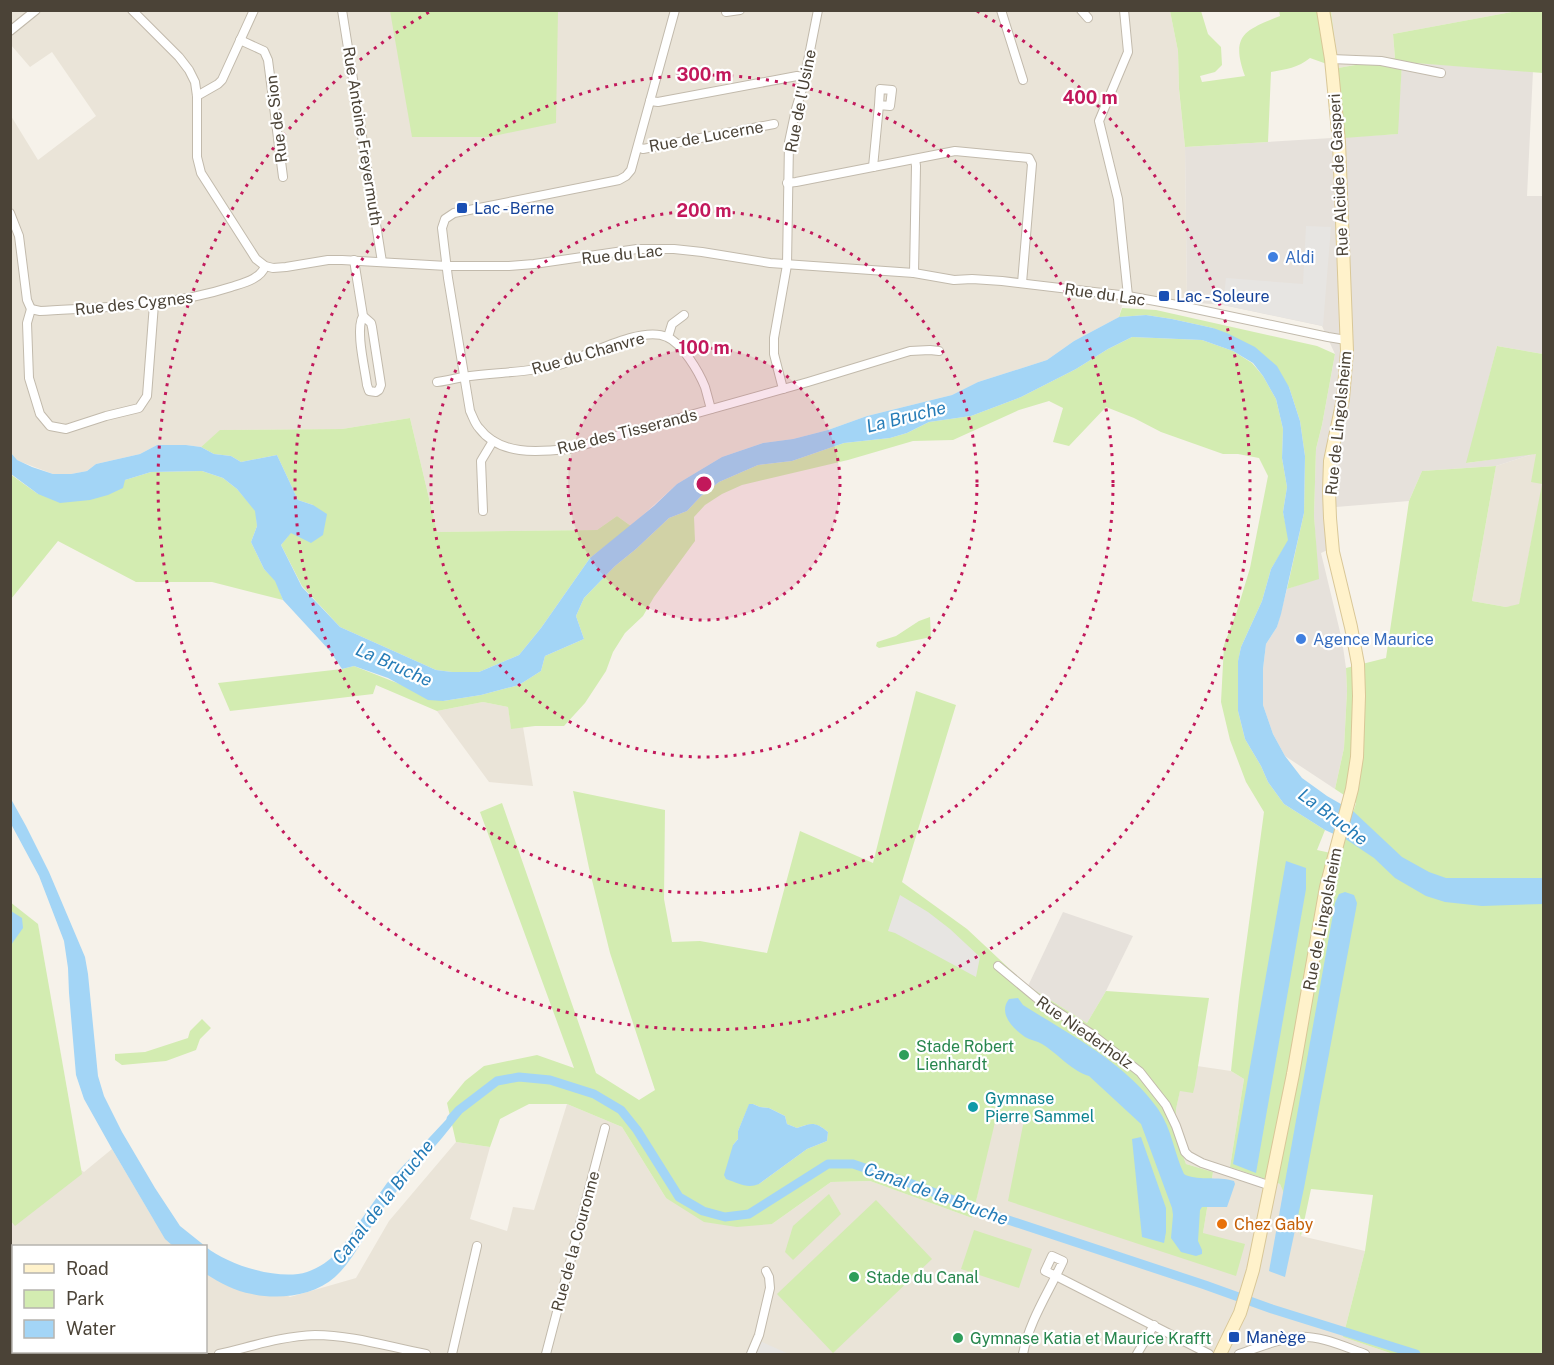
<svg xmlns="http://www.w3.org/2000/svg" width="1554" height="1365" viewBox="0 0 1554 1365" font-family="'Public Sans',sans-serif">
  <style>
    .residential { fill: #eae4d8 }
    .industrial { fill: #e6e1db }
    .green { fill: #d3ecb1; fill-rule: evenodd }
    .parking { fill: #e7e5e2 }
    .water { fill: #a3d5f6 }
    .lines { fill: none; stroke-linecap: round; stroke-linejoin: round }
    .canal { stroke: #a3d5f6; stroke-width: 9 }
    .street-casing { stroke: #c2baac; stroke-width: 10 }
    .secondary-casing { stroke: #d9c797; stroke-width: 14 }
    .street { stroke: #fff; stroke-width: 8 }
    .secondary { stroke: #fff2cb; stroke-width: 12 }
    .ring { fill: none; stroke: #c2185b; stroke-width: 3; stroke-dasharray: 3 6 }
    .transit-dot { fill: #1a4fb4; stroke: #fff; stroke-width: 2 }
    .shop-dot { fill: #3f7fe0; stroke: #fff; stroke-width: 2 }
    .leisure-dot { fill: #2e9e5b; stroke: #fff; stroke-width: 2 }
    .culture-dot { fill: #0f9aa8; stroke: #fff; stroke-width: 2 }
    .food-dot { fill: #e8710a; stroke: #fff; stroke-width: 2 }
    .labels { text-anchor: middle; stroke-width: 4.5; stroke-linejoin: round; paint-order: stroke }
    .street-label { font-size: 16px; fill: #4b4337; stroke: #fff }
    .transit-label { font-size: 16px; fill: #164399; stroke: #fff; text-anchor: start }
    .shop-label { font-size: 16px; fill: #366cbe; stroke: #fff; text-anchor: start }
    .leisure-label { font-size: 16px; fill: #27864d; stroke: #fff; text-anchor: start }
    .culture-label { font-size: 16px; fill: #0d838f; stroke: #fff; text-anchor: start }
    .food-label { font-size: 16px; fill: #c56008; stroke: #fff; text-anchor: start }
    .water-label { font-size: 18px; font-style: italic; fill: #267cb7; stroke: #fff }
    .centre { fill: #c2185b; stroke: #fff; stroke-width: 3 }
    .ring-label { font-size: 18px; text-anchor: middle; font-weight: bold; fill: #c2185b; stroke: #fff; stroke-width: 4.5; stroke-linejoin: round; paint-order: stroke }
  </style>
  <rect width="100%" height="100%" fill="#f6f2ea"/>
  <g class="residential">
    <polygon points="11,11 1170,11 1178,51 1179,90 1185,147 1187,302 1123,302 1119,317 1074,341 1047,360 978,382 952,395 867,416 828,430 793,439 763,443 722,457 677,484 631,526 617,516 597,530 437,532 410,418 342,429 221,430 201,447 186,445 157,445 140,454 96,464 87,471 71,474 53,474 16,460 11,453 11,116 38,160 96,116 52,52 30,67 11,45"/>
    <polygon points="1331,11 1517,11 1393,34 1395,58 1338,68"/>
    <polygon points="1536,453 1543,482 1519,605 1506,607 1472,601 1496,466"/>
    <polygon points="483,702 508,707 511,728 523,727 533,786 489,782 437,711"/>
    <polygon points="1197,1066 1231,1071 1244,1079 1230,1167 1280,1184 1301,1236 1365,1251 1343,1337 1393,1354 11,1354 11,1167 71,1164 84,1172 112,1149 154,1220 194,1246 14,1246 14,1352 206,1352 206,1254 290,1297 356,1278 389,1221 456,1142 490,1147 470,1219 507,1231 513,1207 534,1210 567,1104 622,1127 666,1198 772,1224 831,1182 870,1181 972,1218 996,1114 1024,1120 1203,1233 1213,1172 1186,1164 1175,1134 1176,1109 1180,1090 1195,1085"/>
  </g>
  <g class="industrial">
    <polygon points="1402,62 1533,71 1527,196 1543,196 1543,354 1497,346 1467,463 1536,453 1496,466 1422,471 1409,501 1336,507 1336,546 1321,553 1342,640 1346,668 1347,691 1344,748 1335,789 1285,756 1273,734 1263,705 1263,669 1266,644 1277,627 1287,589 1318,578 1314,516 1316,449 1322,425 1335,354 1322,326 1223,305 1187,302 1185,147 1397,134"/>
    <polygon points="1063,912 1133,936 1106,991 1087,1023 1028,986"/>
  </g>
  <g class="green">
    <path d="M1279 10 1331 11 1338 68 1395 58 1393 34 1517 11H1543V73L1402 62 1398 134 1344 138 1338 68 1310 58C1298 68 1286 69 1271 72L1268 142 1185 147 1179 89 1178 51 1170 11H1201L1208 34 1221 47 1222 65 1215 72 1200 76 1202 82 1245 76C1230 35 1245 30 1280 16Z"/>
    <polygon points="390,11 558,11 556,123 489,137 412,137"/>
    <polygon points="1122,308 1156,310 1317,346 1335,354 1322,425 1316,449 1314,516 1319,579 1287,589 1304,513 1305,456 1300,421 1289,387 1213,328 1172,319 1146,315 1119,317"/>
    <polygon points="1132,337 1202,340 1233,351 1252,363 1263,376 1276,399 1283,429 1282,458 1287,487 1283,512 1289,540 1271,569 1262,601 1241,647 1238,662 1238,711 1245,739 1261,766 1268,782 1284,804 1325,830 1317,850 1340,855 1356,803 1335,789 1344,748 1347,691 1346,668 1386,658 1409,501 1422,471 1496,466 1472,601 1506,607 1519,604 1542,484 1531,482 1536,454 1466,463 1497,346 1543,354 1543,1354 1393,1354 1343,1337 1365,1251 1373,1195 1311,1189 1301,1236 1280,1184 1230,1167 1244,1079 1231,1071 1239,997 1264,812 1246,782 1230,740 1221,702 1224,645 1237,611 1250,568 1268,476 1259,458 1238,454 1223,454 1161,432 1134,418 1106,407 1069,446 1053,442 1063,408 1049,401 1019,410 953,440 913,441 848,460 742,485 722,494 705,505 694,517 695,541 654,597 643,616 625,633 613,652 606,671 585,703 564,726 535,726 511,729 508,707 483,702 437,711 376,685 373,694 230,711 218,683 342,669 354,666 443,701 481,695 519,685 541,671 545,656 584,639 576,616 584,598 615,566 636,549 669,518 687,511 701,496 719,482 758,465 792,461 844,443 890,438 907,433 929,422 971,416 1021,397 1076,369 1108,349"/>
    <polygon points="410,418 437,532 597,530 617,516 631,526 590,558 541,628 519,655 479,672 452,672 436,670 340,627 302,586 281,545 313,505 298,500 277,455 241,462 231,456 214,454 201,447 220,430 342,429"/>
    <polygon points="202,471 223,478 237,489 256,511 257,526 251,542 264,569 276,581 283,600 212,582 136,582 58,541 11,599 10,474 38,494 125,480 151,472"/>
    <polygon points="930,617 931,637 879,648 876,646 877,642 896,636 919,621"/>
    <path d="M916 691 956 705 902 882 967 929 1028 986 1087 1023 1106 991 1209 998 1195 1085 1193 1093 1180 1091 1176 1109 1175 1134 1186 1164 1213 1172 1203 1233 1245 1244 1236 1276 1008 1201 1024 1120 997 1114 972 1218 870 1181 831 1182 772 1224 737 1227 704 1222 666 1198 622 1127 567 1104H529L500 1119 490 1147 456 1142 447 1103 465 1081 484 1066 537 1055 574 1068 480 812 502 803 596 1073 639 1100 655 1090 610 953 589 868 573 791 665 810 664 899 672 942 700 941 767 953 800 831 873 863ZM753 1104 760 1107 769 1108 785 1116 787 1124 797 1128C811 1123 816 1122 828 1132L827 1141 807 1149 759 1184 733 1145 738 1139V1131L749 1105Z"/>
    <polygon points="10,902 38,924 82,1174 15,1226 10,1220"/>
    <polygon points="202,1019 211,1028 200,1039 196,1050 166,1061 122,1065 115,1060 115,1054 145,1052 188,1038 190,1031"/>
    <polygon points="829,1194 841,1214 793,1260 785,1252 793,1226"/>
    <polygon points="876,1200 932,1259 833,1353 777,1294"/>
    <polygon points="974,1230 1032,1249 1019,1288 961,1269"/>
  </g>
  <g class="parking">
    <polygon points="1306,226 1331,227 1323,326 1223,305 1226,278 1303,284"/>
    <polygon points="900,895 928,912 950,929 980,957 976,977 895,933 888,931"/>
    <polygon points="760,1341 789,1354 755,1354"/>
  </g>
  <g class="water">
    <polygon points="1146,315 1172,319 1213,328 1227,333 1255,347 1277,366 1289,387 1300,421 1305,456 1304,513 1281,614 1277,627 1266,644 1263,669 1263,705 1273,734 1285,756 1302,778 1327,796 1353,811 1402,857 1429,872 1446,878 1543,878 1543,904 1482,906 1445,902 1426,896 1395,878 1374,858 1347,840 1325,830 1284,804 1268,782 1261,766 1245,739 1238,711 1238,661 1241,647 1262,601 1271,569 1288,540 1283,512 1287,487 1282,458 1283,429 1276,399 1263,376 1253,363 1233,351 1202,340 1132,337 1108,349 1076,369 1021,397 971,416 929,422 907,433 890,438 844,443 792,461 758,465 719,482 701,496 687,511 669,518 636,549 615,566 584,598 576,616 584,639 545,656 541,671 519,685 481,695 443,701 428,700 388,678 354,666 342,669 330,651 283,600 275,581 264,569 251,542 257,526 255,511 237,489 223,478 202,471 151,472 125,480 123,488 108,495 90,500 60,503 38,494 11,474 11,453 17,460 32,467 53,474 71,474 87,471 96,464 140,454 157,445 186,445 201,447 214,454 231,456 241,462 277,455 298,500 313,505 327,514 323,535 311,543 291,533 281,545 302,587 340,627 436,670 452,672 479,672 519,655 541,628 590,558 654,506 677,484 722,457 763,443 793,439 828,430 867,416 952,395 978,382 1047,360 1074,341 1119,317"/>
    <polygon points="11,799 26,826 49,872 85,957 88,974 98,1076 104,1096 122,1132 155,1188 180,1226 205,1246 173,1246 165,1239 112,1149 84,1099 76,1075 69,993 68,968 64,941 39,876 11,824"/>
    <polygon points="1286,861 1306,868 1306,889 1256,1173 1233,1164"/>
    <polygon points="1345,892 1354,895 1357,903 1356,909 1304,1188 1285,1277 1269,1271 1335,903 1339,894"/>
    <polygon points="11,911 22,918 23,928 11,945"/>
    <path d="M1018 998 1023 1005C1070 1035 1125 1062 1158 1109 1172 1129 1174 1153 1184 1174 1194 1181 1219 1176 1234 1181L1235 1184 1227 1207H1202L1200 1210 1198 1241 1202 1250V1254L1196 1256 1181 1252 1171 1238 1173 1215 1172 1208 1141 1124 1089 1076C1073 1072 1057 1053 1042 1044 1037 1041 1030 1040 1025 1037 1012 1028 998 1013 1009 999Z"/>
    <path d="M749 1104H753L760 1107 769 1108 785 1116 787 1124 797 1128C811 1123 815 1121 828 1132L827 1141 807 1149 759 1184C747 1189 738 1183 726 1179L724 1175 733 1145 738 1139V1131Z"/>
    <path d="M457 1108 461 1114C437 1146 409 1174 385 1206 368 1228 355 1259 335 1277 314 1296 278 1300 252 1294 235 1291 220 1283 206 1274V1247C228 1265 279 1281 307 1272 319 1268 330 1260 339 1251L387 1183Z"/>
    <polygon points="1141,1137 1166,1208 1166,1232 1164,1243 1142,1237 1132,1139"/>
  </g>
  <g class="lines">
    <polyline class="canal" points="451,1119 459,1110 497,1081 519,1077 550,1080 594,1094 621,1110 637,1130 679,1197 703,1211 725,1217 749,1214 828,1164 853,1164 912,1184 984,1212 1205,1285 1272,1309 1416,1354"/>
    <defs>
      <g id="street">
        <polyline points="132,10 179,57 189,70 195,82 197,96 197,157 201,173 256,259 265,266 273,268 286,267 328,260 342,260 447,266 509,266 534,264 637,249 674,249 702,252 770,263 914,273 954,280 972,279 1002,281 1128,296 1177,305 1328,337 1346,340"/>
        <polyline points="342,10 382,262"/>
        <path d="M675 10 631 170 626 176 619 180 454 213 445 219 442 228 448 278 470 411C473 417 475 424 479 428 500 456 538 452 569 449L808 382 910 351 930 350 939 351"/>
        <polyline points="726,10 726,12 740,10"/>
        <polyline points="1001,10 1023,80"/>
        <polyline points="1081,10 1088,18"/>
        <polyline points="1124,10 1128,52 1099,121 1118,199 1128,296"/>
        <polyline points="10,31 36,10"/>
        <polyline points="240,40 264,51 268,60 283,177"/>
        <polyline points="1331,59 1381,61 1441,73"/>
        <polyline points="197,96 218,84 222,80 254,10"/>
        <polyline points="650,101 658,102 797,76 805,77"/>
        <polyline points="638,147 643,149 774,124"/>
        <polyline points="873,167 879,105 890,106 892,90 880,89 879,105"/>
        <polyline points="787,183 796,182 955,151 1029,158 1032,164 1022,283"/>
        <polyline points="10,213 19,236 27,300 31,309"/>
        <path d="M354 260 363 316 371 323 372 327 381 385 379 390 376 392 369 391 367 385C365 369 355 329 363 316"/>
        <polyline points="914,273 916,166 915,159"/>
        <polyline points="31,309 27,323 29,378 40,414 50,426 66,429 106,416 139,408 147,396 154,304"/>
        <path d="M31 309 40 311C104 307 169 307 231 287 243 283 261 279 265 266"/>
        <polyline points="668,337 672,324 684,315"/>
        <path d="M437 382C445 381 454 379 463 377 495 372 527 373 559 365 586 357 640 325 667 337 682 343 699 372 705 387 707 394 709 402 711 409"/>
        <polyline points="783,389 774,354 774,338 787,265 789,142 796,109 803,86 818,10"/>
        <polyline points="483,511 481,461 493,441"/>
        <polyline points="998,966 1039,1000 1090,1033 1140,1072 1166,1105 1176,1126 1185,1152 1189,1156 1202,1163 1271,1186"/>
        <path d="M219 1354C250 1347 282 1336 315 1335 352 1335 389 1347 426 1354"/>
        <polyline points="452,1354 477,1246"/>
        <polyline points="546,1354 605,1128"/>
        <polyline points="751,1354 759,1335 770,1288 769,1277 766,1271"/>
        <path d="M1023 1354C1029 1321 1049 1292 1063 1261L1052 1256 1045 1271 1056 1276 1209 1354"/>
        <polyline points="1137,1354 1154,1325"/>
        <path d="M1239 1354C1258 1348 1277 1339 1297 1337 1320 1335 1345 1347 1365 1354"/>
      </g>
      <polyline id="secondary" points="1220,1354 1240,1313 1253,1270 1293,1074 1326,887 1352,789 1357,757 1359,696 1358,664 1351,627 1333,552 1330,518 1329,491 1330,461 1343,399 1347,351 1339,142 1331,59 1323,10"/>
    </defs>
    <use href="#street" class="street-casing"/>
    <use href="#secondary" class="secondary-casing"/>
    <use href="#street" class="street"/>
    <use href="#secondary" class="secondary"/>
  </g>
  <circle cx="704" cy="484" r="136" fill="#c2185b" fill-opacity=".12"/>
  <g class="ring">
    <circle cx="704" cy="484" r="136"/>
    <circle cx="704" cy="484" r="273"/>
    <circle cx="704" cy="484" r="409"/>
    <path d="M977 11A546 546 0 1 1 431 11"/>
  </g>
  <g class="transit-dot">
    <rect x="456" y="202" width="12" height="12" rx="3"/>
    <rect x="1158" y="290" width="12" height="12" rx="3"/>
    <rect x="1228" y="1331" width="12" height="12" rx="3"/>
  </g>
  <g class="shop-dot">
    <circle cx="1273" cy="257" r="6"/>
    <circle cx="1301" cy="639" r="6"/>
  </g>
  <g class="leisure-dot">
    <circle cx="904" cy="1055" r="6"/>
    <circle cx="854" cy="1277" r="6"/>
    <circle cx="958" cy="1338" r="6"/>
  </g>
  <circle class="culture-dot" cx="973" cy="1107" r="6"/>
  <circle class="food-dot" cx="1222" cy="1224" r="6"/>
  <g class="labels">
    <g class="street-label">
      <text transform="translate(800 101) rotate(-79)" y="6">Rue de l'Usine</text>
      <text transform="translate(276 119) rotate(-97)" y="6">Rue de Sion</text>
      <text transform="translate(363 136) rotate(81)" y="6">Rue Antoine Freyermuth</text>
      <text transform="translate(706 136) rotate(-10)" y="6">Rue de Lucerne</text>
      <text transform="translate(1338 175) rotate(-93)" y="6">Rue Alcide de Gasperi</text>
      <text transform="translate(622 254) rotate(-6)" y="6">Rue du Lac</text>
      <text transform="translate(1105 294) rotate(8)" y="6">Rue du Lac</text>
      <text transform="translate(134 303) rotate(-6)" y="6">Rue des Cygnes</text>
      <text transform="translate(588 353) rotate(-16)" y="6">Rue du Chanvre</text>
      <text transform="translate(1338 423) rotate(-84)" y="6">Rue de Lingolsheim</text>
      <text transform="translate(627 431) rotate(-14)" y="6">Rue des Tisserands</text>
      <text transform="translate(1322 919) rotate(-79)" y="6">Rue de Lingolsheim</text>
      <text transform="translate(1085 1032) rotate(35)" y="6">Rue Niederholz</text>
      <text transform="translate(575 1241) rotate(-75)" y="6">Rue de la Couronne</text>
    </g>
    <g class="transit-label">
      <text x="474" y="214">Lac - Berne</text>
      <text x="1176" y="302">Lac - Soleure</text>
      <text x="1246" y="1343">Manège</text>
    </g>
    <g class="shop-label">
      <text x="1285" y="263">Aldi</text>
      <text x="1313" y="645">Agence Maurice</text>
    </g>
    <g class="leisure-label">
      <text x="916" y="1052">Stade Robert<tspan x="916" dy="18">Lienhardt</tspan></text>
      <text x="866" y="1283">Stade du Canal</text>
      <text x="970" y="1344">Gymnase Katia et Maurice Krafft</text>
    </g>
    <g class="culture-label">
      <text x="985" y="1104">Gymnase<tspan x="985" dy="18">Pierre Sammel</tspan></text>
    </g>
    <g class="food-label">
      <text x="1234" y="1230">Chez Gaby</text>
    </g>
    <g class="water-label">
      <text transform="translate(906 417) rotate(-14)" y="6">La Bruche</text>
      <text transform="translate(394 665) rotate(24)" y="6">La Bruche</text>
      <text transform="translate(1333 817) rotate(37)" y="6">La Bruche</text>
      <text transform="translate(936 1194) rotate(20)" y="6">Canal de la Bruche</text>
      <text transform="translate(383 1202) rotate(-52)" y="6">Canal de la Bruche</text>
    </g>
  </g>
  <circle cx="704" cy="484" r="9" class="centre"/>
  <g class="ring-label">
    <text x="704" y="81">300 m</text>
    <text x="1090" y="104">400 m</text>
    <text x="704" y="217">200 m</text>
    <text x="704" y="354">100 m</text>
  </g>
  <rect width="1554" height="1365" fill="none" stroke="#4b4337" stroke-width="24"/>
  <rect x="12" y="1245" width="195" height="108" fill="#ffffff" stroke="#b7b4af" stroke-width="1.5"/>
  <rect x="24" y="1264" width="30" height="9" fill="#fff2cb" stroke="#b7b4af" stroke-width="1.5"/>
  <text x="66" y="1275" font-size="18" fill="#4b4337">Road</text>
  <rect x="24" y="1290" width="30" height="18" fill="#d3ecb1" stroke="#b7b4af" stroke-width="1.5"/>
  <text x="66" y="1305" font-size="18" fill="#4b4337">Park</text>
  <rect x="24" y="1320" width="30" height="18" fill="#a3d5f6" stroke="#b7b4af" stroke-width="1.5"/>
  <text x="66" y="1335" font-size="18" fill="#4b4337">Water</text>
</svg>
